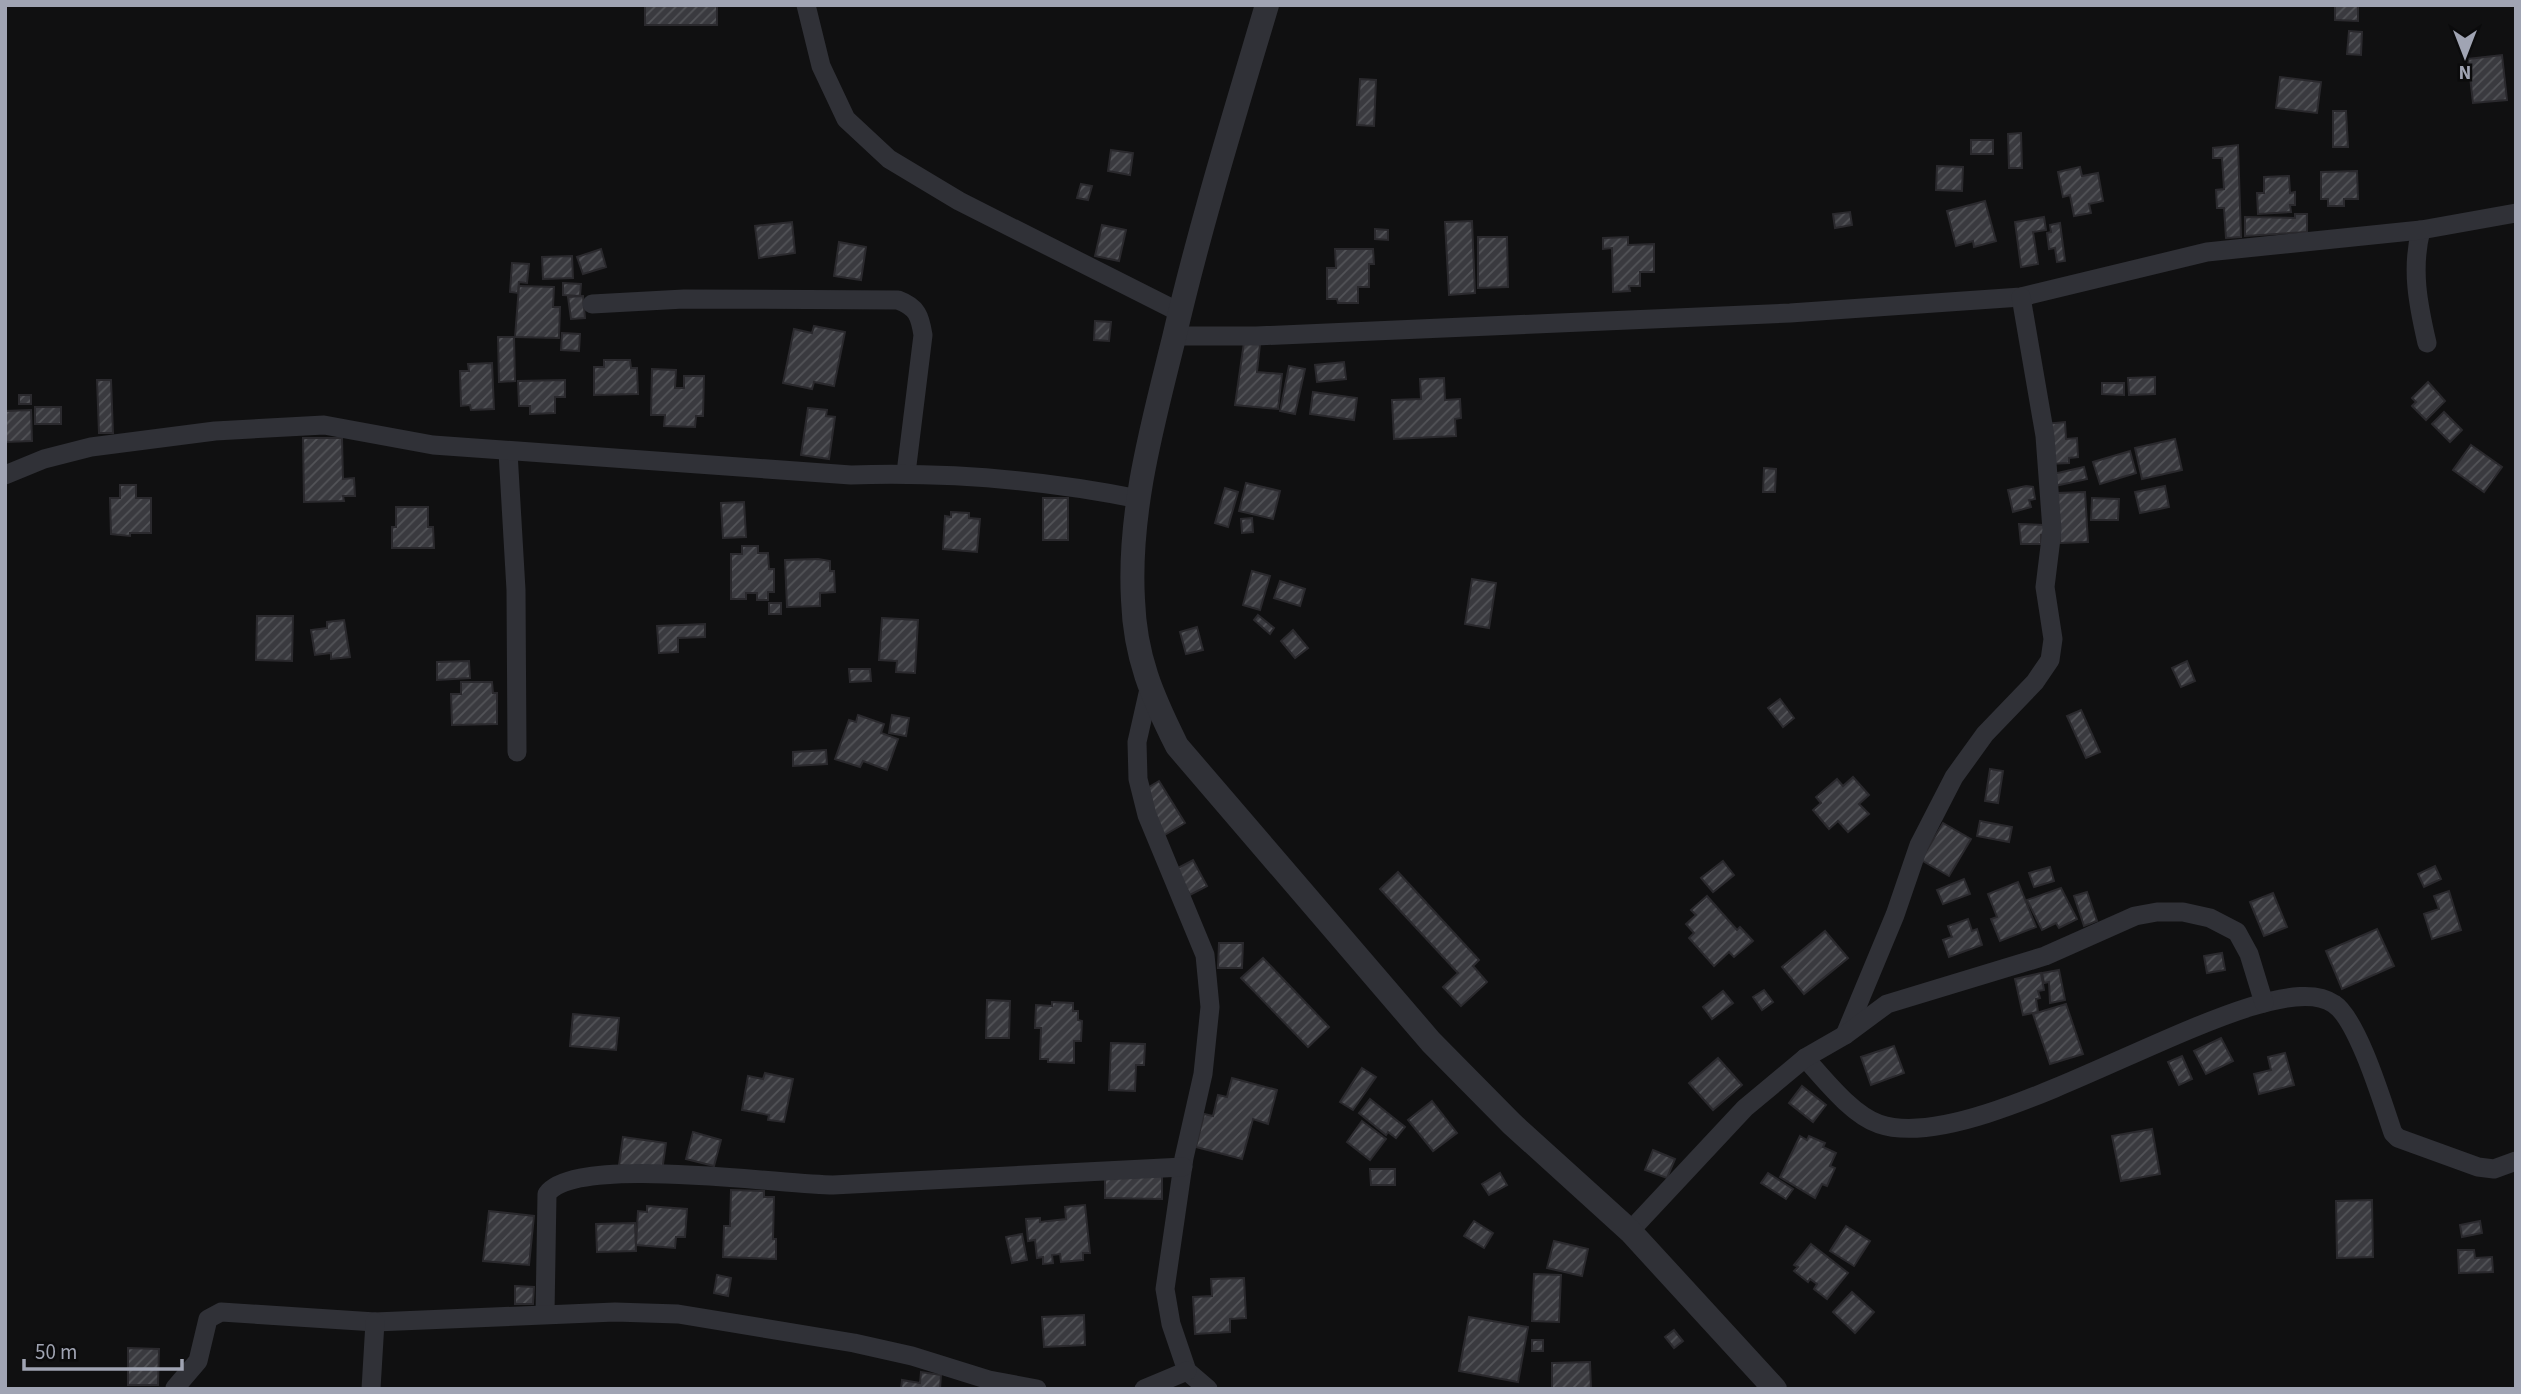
<svg xmlns="http://www.w3.org/2000/svg" width="2521" height="1394" viewBox="0 0 2521 1394" font-family="'Source Sans 3',sans-serif">
  <style>
    .building { fill: url(#building-hatch); stroke: #2a292d; stroke-width: 2 }
    .lines { fill: none; stroke-linecap: round; stroke-linejoin: round }
    .minor { stroke: #303137; stroke-width: 19 }
    .tertiary { stroke: #303137; stroke-width: 24 }
  </style>
  <defs>
    <pattern id="building-hatch" width="6" height="6" patternUnits="userSpaceOnUse" patternTransform="scale(1.75)"><rect width="6" height="6" fill="#3a3a3f"/><path d="M-1 1l2-2M0 6l6-6M5 7l2-2" fill="none" stroke="#535458"/></pattern>
  </defs>
  <rect width="100%" height="100%" fill="#101011"/>
  <g class="building">
    <rect x="645" y="5" width="72" height="20"/>
    <polygon points="2335,5 2358,5 2358,21 2335,20"/>
    <polygon points="2349,31 2362,32 2361,55 2347,54"/>
    <polygon points="2502,55 2507,100 2473,103 2468,59"/>
    <polygon points="2280,77 2321,82 2317,113 2276,108"/>
    <polygon points="1360,79 1376,80 1374,126 1357,125"/>
    <polygon points="2333,111 2346,111 2348,147 2333,147"/>
    <polygon points="2021,133 2022,168 2009,168 2008,134"/>
    <rect x="1971" y="140" width="22" height="14"/>
    <polygon points="2238,145 2241,237 2226,238 2224,208 2217,208 2216,190 2224,189 2222,158 2213,158 2213,148"/>
    <polygon points="1111,150 1133,153 1130,175 1108,171"/>
    <polygon points="1937,166 1963,167 1962,191 1936,190"/>
    <polygon points="2080,167 2082,176 2098,173 2103,201 2089,204 2091,213 2074,216 2070,195 2063,197 2058,172"/>
    <polygon points="2357,171 2358,199 2344,199 2344,206 2328,206 2328,199 2321,199 2321,172"/>
    <polygon points="2289,176 2290,193 2295,192 2295,205 2290,205 2291,212 2258,214 2257,193 2264,193 2264,177"/>
    <polygon points="1081,184 1092,186 1088,200 1077,198"/>
    <polygon points="1985,201 1996,241 1974,247 1973,241 1956,246 1947,211"/>
    <polygon points="1850,212 1852,225 1835,228 1833,214"/>
    <polygon points="2295,214 2307,214 2307,232 2245,236 2245,217 2295,218"/>
    <polygon points="2044,217 2046,230 2033,232 2038,264 2021,267 2015,222"/>
    <polygon points="1472,221 1475,293 1449,295 1445,222"/>
    <polygon points="792,222 795,253 759,258 755,226"/>
    <polygon points="2060,223 2065,261 2057,262 2055,248 2049,249 2047,233 2051,232 2050,225"/>
    <polygon points="1102,225 1126,230 1119,261 1095,256"/>
    <polygon points="1375,229 1388,230 1388,240 1375,239"/>
    <polygon points="1478,237 1507,237 1508,287 1478,288"/>
    <polygon points="1628,237 1628,245 1654,244 1654,272 1640,272 1640,286 1629,286 1630,291 1613,292 1612,248 1603,249 1603,238"/>
    <polygon points="839,242 866,247 861,280 834,276"/>
    <polygon points="601,249 606,267 583,274 577,257"/>
    <polygon points="1335,249 1373,249 1374,264 1369,264 1369,287 1358,287 1358,303 1338,303 1337,299 1327,299 1327,268 1336,268"/>
    <polygon points="572,256 573,278 543,279 542,257"/>
    <polygon points="512,263 529,264 527,283 519,282 518,293 510,292"/>
    <polygon points="563,283 581,284 580,296 563,295"/>
    <polygon points="519,286 554,287 553,307 560,307 559,338 515,337"/>
    <polygon points="583,296 585,318 571,319 568,297"/>
    <polygon points="1095,321 1111,322 1109,341 1094,340"/>
    <polygon points="814,326 845,332 834,386 814,382 812,389 783,383 794,329 812,333"/>
    <polygon points="562,333 580,334 579,351 561,350"/>
    <polygon points="498,337 514,337 515,381 499,382"/>
    <polygon points="1244,342 1260,344 1257,372 1282,374 1278,409 1235,405"/>
    <polygon points="604,360 630,360 631,368 637,368 638,394 594,395 594,367 604,367"/>
    <polygon points="1344,362 1346,379 1317,382 1315,365"/>
    <polygon points="492,363 494,409 471,410 470,405 461,406 460,371 469,371 468,364"/>
    <polygon points="1289,366 1305,369 1295,414 1280,411"/>
    <polygon points="652,369 676,370 675,388 684,388 684,376 704,376 703,416 696,416 695,427 664,426 665,415 651,415"/>
    <polygon points="2155,377 2155,394 2129,395 2128,378"/>
    <polygon points="1444,378 1445,400 1460,399 1461,418 1455,419 1456,436 1394,439 1392,400 1421,399 1420,379"/>
    <polygon points="97,380 111,380 113,433 99,433"/>
    <polygon points="565,380 565,397 555,397 555,413 530,414 530,406 519,406 518,381"/>
    <polygon points="2428,382 2445,401 2426,420 2412,406 2416,402 2412,398"/>
    <polygon points="2102,383 2124,383 2124,395 2102,394"/>
    <polygon points="1313,392 1357,398 1354,420 1310,414"/>
    <rect x="19" y="395" width="12" height="9"/>
    <rect x="35" y="407" width="26" height="17"/>
    <polygon points="808,408 827,410 826,416 835,417 829,459 801,455"/>
    <polygon points="31,410 32,441 5,442 5,411"/>
    <polygon points="2444,412 2462,430 2450,442 2432,424"/>
    <polygon points="2065,422 2066,439 2077,438 2078,457 2069,458 2069,463 2047,464 2045,424"/>
    <polygon points="303,438 342,438 343,479 354,478 355,496 343,496 344,501 304,502"/>
    <polygon points="2175,439 2182,470 2142,479 2135,448"/>
    <polygon points="2471,445 2502,467 2484,492 2453,470"/>
    <polygon points="2130,451 2136,473 2100,484 2093,462"/>
    <polygon points="2084,467 2087,479 2055,486 2053,474"/>
    <polygon points="1764,468 1776,469 1775,492 1763,492"/>
    <polygon points="1246,483 1280,491 1273,519 1239,511"/>
    <polygon points="120,485 136,485 136,498 151,498 151,533 130,533 130,536 111,534 110,498 120,498"/>
    <polygon points="2026,486 2033,487 2035,499 2029,500 2031,507 2013,512 2008,490"/>
    <polygon points="2165,486 2169,507 2140,513 2135,492"/>
    <polygon points="1225,488 1238,492 1228,527 1215,523"/>
    <polygon points="2085,492 2088,542 2060,543 2057,493"/>
    <rect x="1043" y="498" width="25" height="42"/>
    <polygon points="2092,498 2119,499 2118,520 2091,520"/>
    <polygon points="744,502 746,537 723,538 721,503"/>
    <polygon points="396,507 428,507 428,527 433,527 434,548 392,548 392,527 396,527"/>
    <polygon points="951,512 969,513 969,518 980,519 977,552 943,549 945,516 951,517"/>
    <polygon points="1252,518 1253,532 1242,533 1241,519"/>
    <polygon points="2019,524 2046,525 2046,535 2041,535 2041,544 2021,544"/>
    <polygon points="742,546 758,546 758,553 768,553 769,569 774,569 774,592 768,592 768,600 757,600 757,593 746,593 746,599 731,599 731,554 742,554"/>
    <polygon points="818,559 830,561 830,571 834,571 835,592 820,593 820,606 787,607 785,560"/>
    <polygon points="1252,571 1270,576 1260,610 1243,605"/>
    <polygon points="1472,579 1496,583 1489,628 1465,624"/>
    <polygon points="1280,581 1305,589 1300,606 1274,598"/>
    <rect x="769" y="603" width="12" height="11"/>
    <polygon points="1258,615 1274,628 1270,634 1254,620"/>
    <polygon points="257,616 293,616 292,661 256,660"/>
    <polygon points="882,618 918,620 915,673 896,672 897,661 879,660"/>
    <polygon points="344,620 350,657 331,659 331,653 315,655 311,630 327,628 327,622"/>
    <polygon points="705,624 705,637 678,638 678,652 659,653 657,626"/>
    <polygon points="1197,627 1203,650 1186,654 1180,632"/>
    <polygon points="1293,630 1308,648 1295,658 1281,641"/>
    <polygon points="469,661 470,678 437,680 437,662"/>
    <polygon points="2187,661 2195,681 2181,687 2172,668"/>
    <polygon points="849,669 870,669 871,681 850,682"/>
    <polygon points="461,682 492,682 493,693 497,693 497,724 452,725 451,694 461,694"/>
    <polygon points="1780,699 1794,718 1783,727 1768,708"/>
    <polygon points="2081,710 2100,752 2086,758 2067,716"/>
    <polygon points="858,715 884,724 881,733 898,739 887,770 863,761 860,767 835,759 849,720 856,722"/>
    <polygon points="892,715 909,718 906,736 889,733"/>
    <polygon points="826,750 827,764 793,766 793,752"/>
    <polygon points="1990,769 2003,771 1998,803 1985,801"/>
    <polygon points="1853,777 1869,795 1859,804 1869,814 1848,832 1838,821 1829,829 1813,810 1821,803 1816,797 1837,779 1843,786"/>
    <polygon points="1159,781 1185,823 1163,836 1137,794"/>
    <polygon points="1980,821 2012,827 2009,842 1977,836"/>
    <polygon points="1943,823 1971,839 1949,876 1921,860"/>
    <polygon points="1193,860 1207,886 1190,895 1176,869"/>
    <polygon points="1723,861 1734,875 1713,892 1701,878"/>
    <polygon points="2435,866 2441,879 2424,887 2418,874"/>
    <polygon points="2050,867 2054,881 2034,887 2029,873"/>
    <polygon points="1398,872 1479,960 1473,966 1487,982 1461,1006 1443,987 1458,973 1380,889"/>
    <polygon points="1964,879 1970,894 1943,904 1937,890"/>
    <polygon points="2018,882 2036,927 2000,941 1991,919 1997,917 1988,894"/>
    <polygon points="2061,888 2077,919 2059,928 2056,923 2042,930 2027,900"/>
    <polygon points="2449,891 2461,930 2432,939 2424,914 2439,909 2434,896"/>
    <polygon points="2087,892 2097,921 2084,926 2074,896"/>
    <polygon points="2273,893 2287,927 2264,936 2250,902"/>
    <polygon points="1707,896 1737,930 1740,927 1753,941 1734,957 1729,952 1714,966 1689,938 1694,933 1686,924 1696,915 1691,910"/>
    <polygon points="1968,919 1972,931 1977,929 1982,945 1949,957 1943,940 1952,937 1948,926"/>
    <polygon points="2377,929 2394,966 2342,989 2326,951"/>
    <polygon points="1825,931 1848,958 1804,994 1782,967"/>
    <polygon points="1219,943 1243,943 1242,968 1218,968"/>
    <polygon points="2222,953 2225,970 2207,973 2204,956"/>
    <polygon points="1263,958 1329,1027 1308,1047 1241,978"/>
    <polygon points="2059,970 2065,1000 2050,1003 2049,982 2044,983 2042,973"/>
    <polygon points="2041,973 2044,990 2038,991 2040,998 2036,999 2038,1012 2023,1015 2015,979"/>
    <polygon points="1764,990 1773,1002 1762,1010 1753,997"/>
    <polygon points="1723,991 1733,1003 1712,1019 1703,1007"/>
    <polygon points="987,1000 1010,1001 1009,1038 986,1038"/>
    <polygon points="1052,1002 1073,1003 1073,1011 1078,1011 1078,1020 1082,1021 1081,1041 1074,1041 1074,1063 1048,1062 1048,1059 1040,1059 1041,1028 1035,1028 1036,1005 1052,1006"/>
    <polygon points="2066,1004 2083,1054 2050,1064 2033,1014"/>
    <polygon points="573,1014 619,1018 616,1050 570,1046"/>
    <polygon points="2221,1038 2233,1061 2206,1074 2194,1051"/>
    <polygon points="1111,1043 1145,1044 1144,1065 1136,1065 1135,1091 1109,1090"/>
    <polygon points="1894,1046 1904,1073 1871,1085 1861,1057"/>
    <polygon points="2285,1053 2294,1085 2259,1094 2254,1074 2271,1070 2268,1057"/>
    <polygon points="2182,1056 2192,1079 2179,1085 2168,1062"/>
    <polygon points="1718,1058 1742,1085 1713,1110 1689,1083"/>
    <polygon points="1362,1068 1376,1077 1353,1110 1340,1102"/>
    <polygon points="765,1073 793,1079 784,1122 768,1120 769,1115 742,1110 748,1076 763,1079"/>
    <polygon points="1232,1078 1277,1090 1268,1124 1253,1119 1242,1159 1196,1147 1204,1114 1213,1116 1218,1095 1227,1097"/>
    <polygon points="1802,1086 1826,1105 1813,1122 1789,1103"/>
    <polygon points="1370,1099 1405,1127 1396,1138 1388,1132 1386,1135 1359,1113"/>
    <polygon points="1432,1101 1457,1133 1433,1151 1408,1120"/>
    <polygon points="1362,1121 1386,1139 1370,1160 1347,1142"/>
    <polygon points="2152,1129 2160,1174 2121,1181 2112,1136"/>
    <polygon points="693,1132 721,1140 714,1166 686,1159"/>
    <polygon points="1800,1136 1807,1140 1809,1136 1825,1143 1823,1147 1836,1153 1830,1166 1835,1168 1827,1186 1822,1184 1815,1198 1780,1177"/>
    <polygon points="623,1137 666,1143 662,1171 619,1165"/>
    <polygon points="1653,1150 1675,1159 1667,1178 1645,1170"/>
    <polygon points="1370,1169 1395,1169 1395,1185 1371,1185"/>
    <polygon points="1105,1173 1162,1173 1162,1199 1105,1198"/>
    <polygon points="1500,1173 1507,1185 1489,1195 1482,1184"/>
    <polygon points="1768,1173 1793,1189 1786,1199 1761,1183"/>
    <polygon points="731,1190 764,1191 764,1197 774,1197 773,1239 776,1239 776,1259 723,1257 724,1226 730,1226"/>
    <polygon points="2372,1200 2373,1257 2337,1258 2336,1201"/>
    <polygon points="1085,1205 1090,1253 1083,1253 1083,1260 1061,1262 1060,1254 1052,1255 1053,1263 1043,1264 1043,1257 1037,1258 1035,1240 1028,1241 1026,1219 1040,1218 1040,1222 1066,1219 1065,1207"/>
    <polygon points="647,1206 687,1209 685,1237 676,1237 675,1248 636,1245 638,1211 647,1212"/>
    <polygon points="489,1211 534,1216 529,1265 483,1261"/>
    <polygon points="1474,1221 1493,1233 1484,1248 1464,1236"/>
    <polygon points="2480,1221 2482,1233 2462,1237 2460,1225"/>
    <polygon points="635,1223 636,1251 597,1252 596,1224"/>
    <polygon points="1846,1226 1870,1241 1854,1266 1830,1251"/>
    <polygon points="1022,1234 1027,1260 1012,1263 1006,1237"/>
    <polygon points="1554,1241 1588,1249 1582,1276 1547,1268"/>
    <polygon points="1811,1244 1848,1273 1827,1299 1814,1289 1817,1284 1810,1279 1808,1282 1794,1271 1798,1267 1794,1265"/>
    <polygon points="2458,1250 2474,1250 2475,1258 2492,1257 2493,1272 2459,1273"/>
    <polygon points="1534,1274 1561,1275 1559,1322 1532,1321"/>
    <polygon points="717,1275 731,1278 728,1296 714,1293"/>
    <polygon points="1244,1278 1246,1318 1230,1319 1230,1332 1195,1334 1193,1297 1212,1296 1211,1279"/>
    <polygon points="515,1286 534,1287 533,1304 515,1304"/>
    <polygon points="1852,1292 1874,1312 1855,1333 1833,1312"/>
    <polygon points="1084,1315 1085,1345 1044,1347 1042,1317"/>
    <polygon points="1469,1317 1528,1327 1518,1382 1459,1371"/>
    <polygon points="1674,1330 1683,1341 1674,1348 1665,1337"/>
    <rect x="1532" y="1340" width="11" height="11"/>
    <polygon points="128,1348 159,1349 158,1385 128,1385"/>
    <polygon points="1590,1362 1591,1389 1552,1389 1552,1363"/>
    <polygon points="921,1372 941,1375 940,1389 901,1389 902,1380 920,1383"/>
  </g>
  <g class="lines">
    <g class="minor">
      <polyline points="806,5 821,66 846,119 889,159 959,201 1179,312"/>
      <path d="M2421 230C2411 269 2418 304 2427 343"/>
      <path d="M592 304 684 299 898 300C917 307 920 316 923 335L906 473"/>
      <polyline points="1174,336 1256,336 1790,313 2021,297 2207,252 2421,230 2516,213"/>
      <polyline points="508,452 516,590 517,752"/>
      <path d="M5 475 44 459 91 447 215 431 324 425 433 445 851 475C947 472 1045 480 1139 499"/>
      <polyline points="1149,689 1137,742 1138,779 1147,815 1205,955 1210,1007 1203,1074 1184,1158 1165,1289 1171,1324 1187,1371 1208,1389"/>
      <polyline points="1845,1035 1895,915 1919,845 1954,777 1985,734 2035,682 2050,660 2053,639 2045,587 2052,530 2045,436 2021,297"/>
      <path d="M1805 1058C1824 1079 1852 1115 1879 1124 1986 1161 2265 955 2334 1004 2358 1020 2383 1104 2393 1133L2398 1138 2478 1167 2494 1169 2516 1161"/>
      <polyline points="1630,1231 1745,1108 1805,1058 1845,1035 1887,1004 2045,956 2135,916 2157,912 2183,912 2210,918 2237,932 2249,954 2264,1003"/>
      <path d="M545 1314 547 1194C576 1154 783 1185 833 1185L1183 1167"/>
      <polyline points="175,1388 198,1361 208,1319 221,1312 375,1322 615,1312 678,1314 854,1343 912,1356 989,1380 1037,1389"/>
      <polyline points="371,1389 375,1322"/>
      <polyline points="1144,1389 1187,1371"/>
    </g>
    <path class="tertiary" d="M1267 5C1234 116 1200 226 1174 338 1153 423 1128 511 1133 600 1135 657 1152 696 1177 746L1431 1042 1512 1124 1630 1231 1775 1389"/>
  </g>
  <rect width="2521" height="1394" fill="none" stroke="#a0a4b3" stroke-width="14"/>
  <g transform="translate(2465 56) rotate(180)" stroke="#0b0b0c" stroke-width="5" paint-order="stroke">
  <path d="M0-5L12 26L0 18L-12 26Z" fill="#a0a4b3"/>
  <text y="-10" font-size="19" font-weight="bold" text-anchor="middle" fill="#a0a4b3">N</text>
  </g>
  <path d="M24 1359v10h158v-10" fill="none" stroke="#a0a4b3" stroke-width="3.5"/>
  <text x="35" y="1359" font-size="21" fill="#a0a4b3" stroke="#0b0b0c" stroke-width="5" paint-order="stroke">50 m</text>
</svg>
